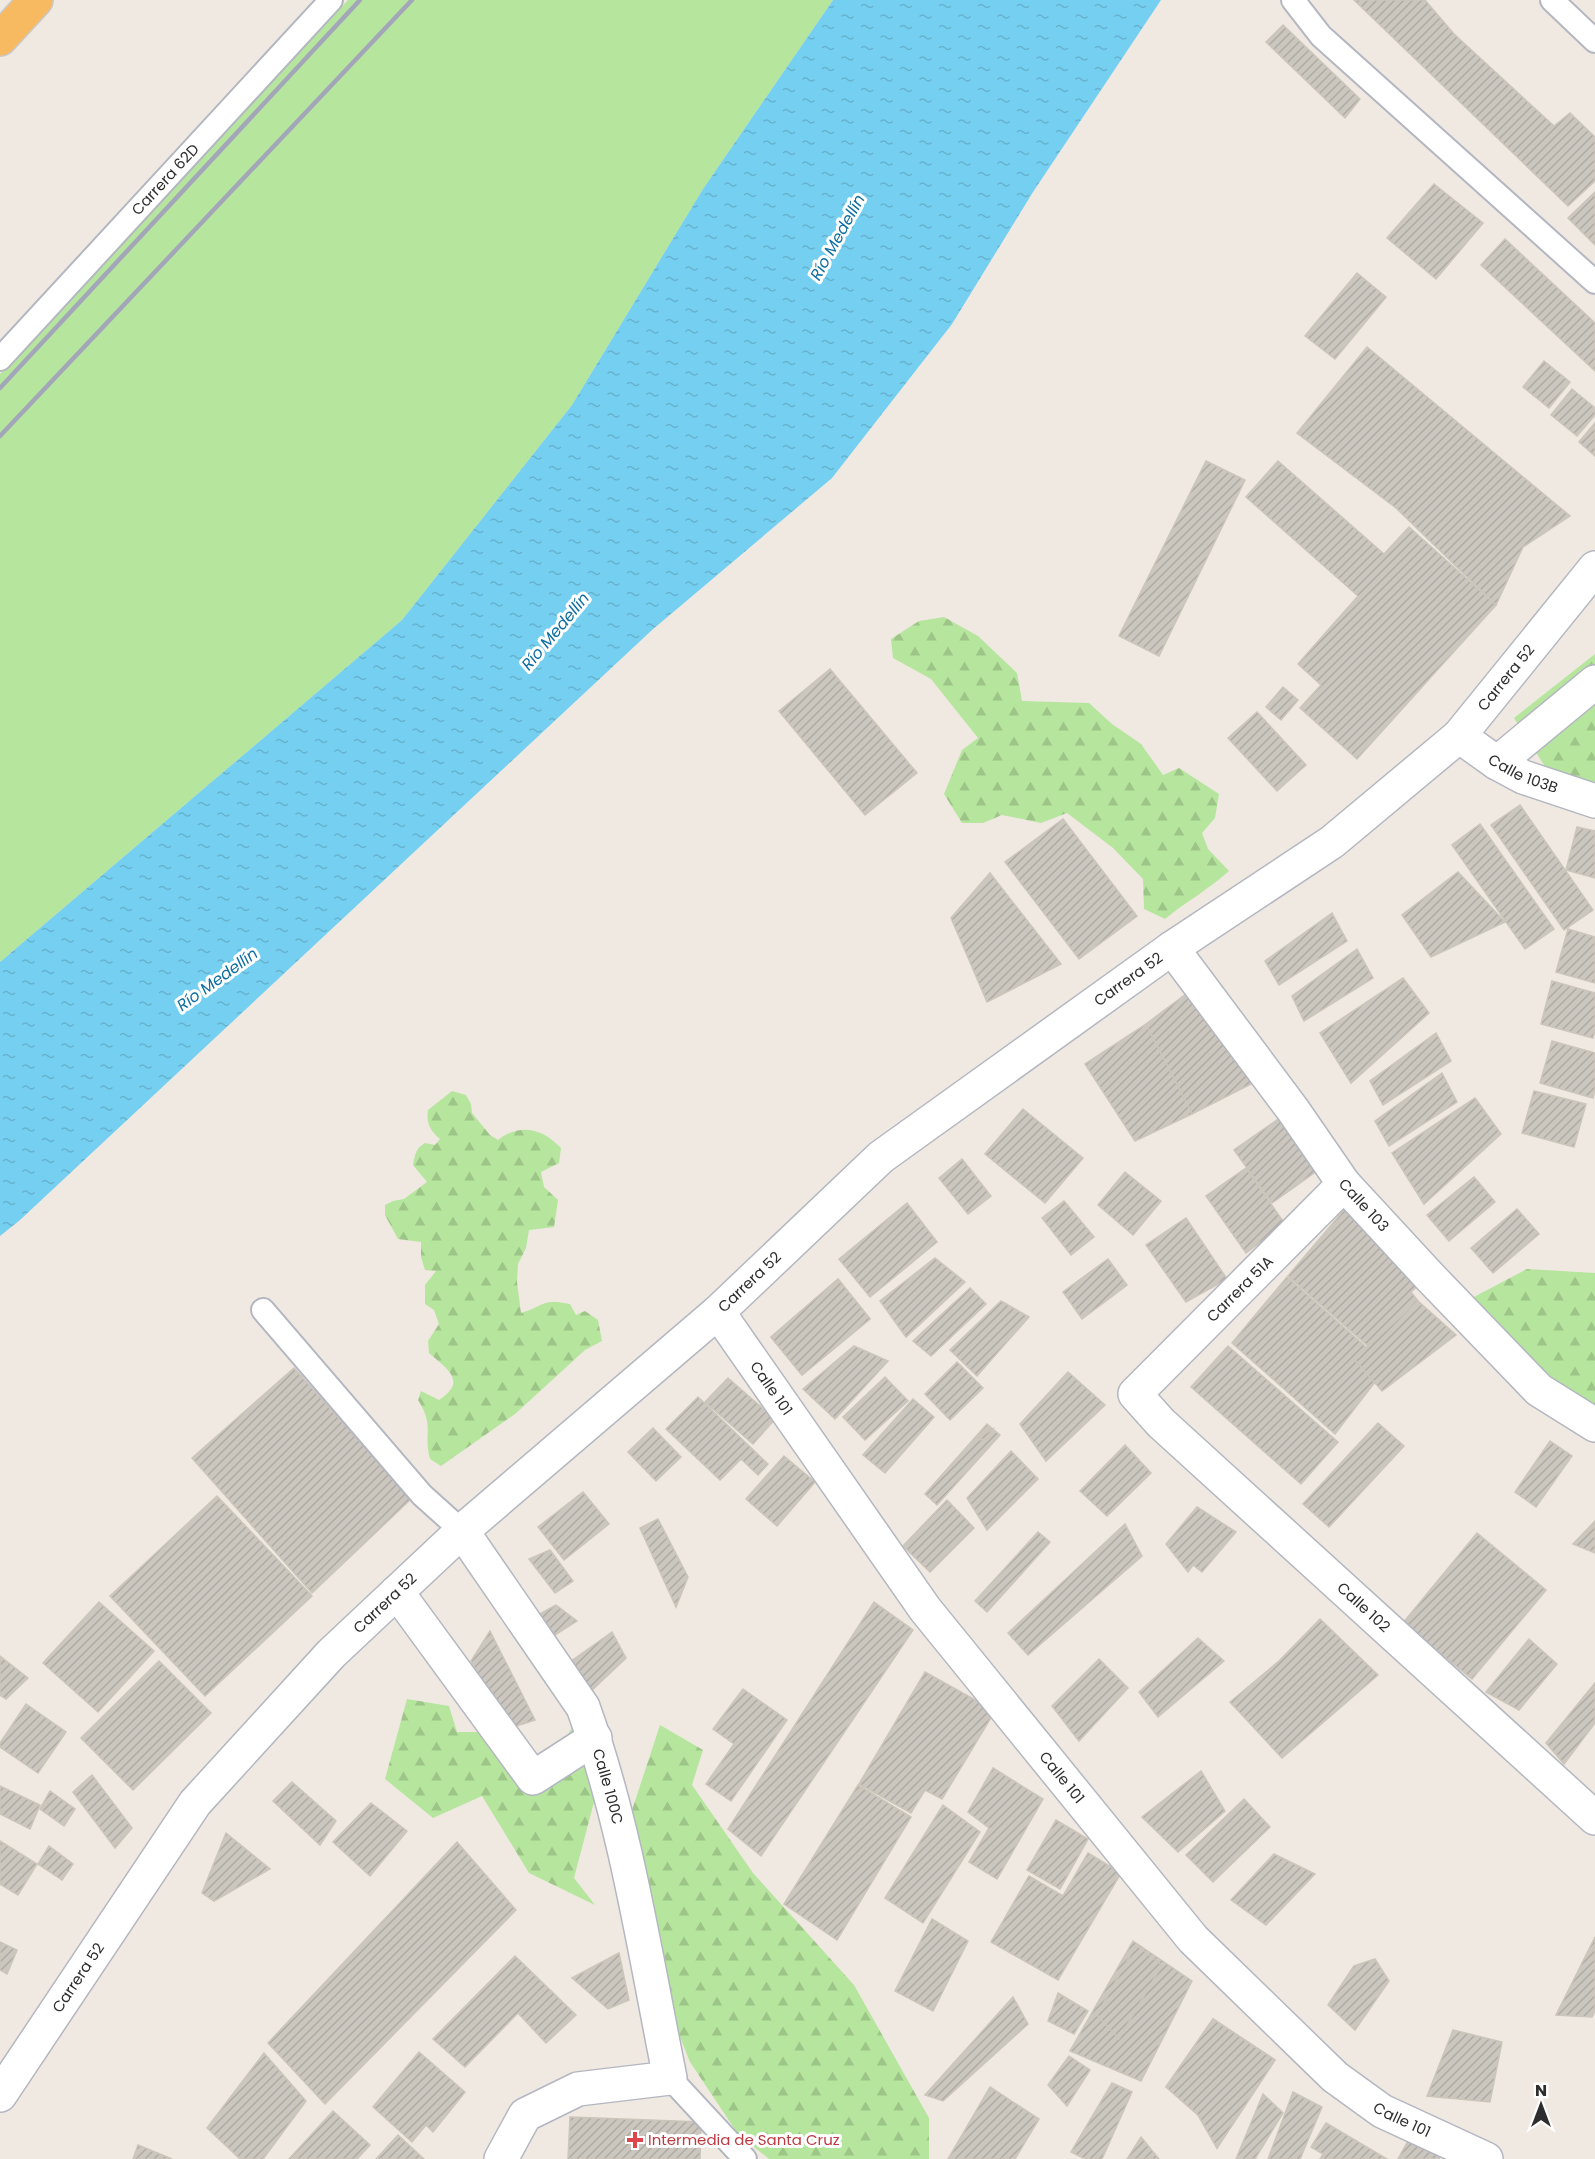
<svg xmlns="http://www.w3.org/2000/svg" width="1595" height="2159" viewBox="0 0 1595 2159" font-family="Poppins,sans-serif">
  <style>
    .grass { fill: #b6e59e }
    .forest { fill: url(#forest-firs) }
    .water { fill: url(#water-ripples) }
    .building { fill: url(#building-hatch); stroke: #cbc5ba; stroke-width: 1.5 }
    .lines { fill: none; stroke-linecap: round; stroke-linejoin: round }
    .service-casing { stroke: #b4b7c1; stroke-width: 26 }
    .minor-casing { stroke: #b4b7c1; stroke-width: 36 }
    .tertiary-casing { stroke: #b4b7c1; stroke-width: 36 }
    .secondary-casing { stroke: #b4b7c1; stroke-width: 36 }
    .trunk-casing { stroke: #c9c9c9; stroke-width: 36 }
    .service { stroke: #fff; stroke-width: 22 }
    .minor { stroke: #fff; stroke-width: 33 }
    .tertiary { stroke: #fff; stroke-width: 33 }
    .secondary { stroke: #fff; stroke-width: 33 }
    .trunk { stroke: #f8ba60; stroke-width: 33 }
    .rail { stroke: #a3a6b8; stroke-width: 4.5 }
    .health-dot { fill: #e0444e; stroke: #fff; stroke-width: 2 }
    .labels { text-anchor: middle; stroke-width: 6; stroke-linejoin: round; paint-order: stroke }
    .street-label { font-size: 15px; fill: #2e2e2e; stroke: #fff }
    .health-label { font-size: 15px; fill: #be3a42; stroke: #fff; text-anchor: start }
    .water-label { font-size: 16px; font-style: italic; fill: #0d6fa3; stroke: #fff }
  </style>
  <defs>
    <pattern id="forest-firs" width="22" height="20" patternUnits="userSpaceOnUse" patternTransform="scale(1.5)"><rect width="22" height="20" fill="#b6e59e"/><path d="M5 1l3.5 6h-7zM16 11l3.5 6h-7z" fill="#9dc588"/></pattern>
    <pattern id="water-ripples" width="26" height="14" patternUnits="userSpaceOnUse" patternTransform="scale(1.5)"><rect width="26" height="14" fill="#75cff0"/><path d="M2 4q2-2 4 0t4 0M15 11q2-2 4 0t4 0" fill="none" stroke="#66b2ce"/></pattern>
    <pattern id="building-hatch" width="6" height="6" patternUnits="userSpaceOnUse" patternTransform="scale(1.5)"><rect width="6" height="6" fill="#cbc7bf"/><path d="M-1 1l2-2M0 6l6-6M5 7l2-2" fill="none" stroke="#afaba4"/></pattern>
  </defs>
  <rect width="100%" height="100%" fill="#efe9e1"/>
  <polygon class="grass" points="348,0 833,0 703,189 572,405 402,620 0,962 0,374"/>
  <g class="forest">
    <path d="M944 617 978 636 1017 673 1022 701 1089 703 1112 724 1141 744 1163 775 1179 768 1219 794 1215 818 1202 833 1208 849 1229 871C1209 889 1186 902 1165 919L1144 909 1143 879 1113 848 1067 813 1041 823 1002 815 983 823H962L944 794 962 750 978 738 931 679 893 658 891 639 919 621Z"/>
    <polygon points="1595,654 1595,785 1546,768 1514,718"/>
    <path d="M452 1091 466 1095 471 1104 472 1113 490 1135 498 1140C520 1123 542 1128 561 1148L559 1163 541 1172 544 1187 558 1200 554 1227 529 1230 526 1248 518 1264 517 1282 521 1313C544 1306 542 1298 570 1304L576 1315 585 1311 598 1320 602 1341 585 1350 515 1414 441 1466 430 1459C423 1433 435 1427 418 1400L421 1391 439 1400C468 1381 447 1369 429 1353L428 1341 439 1324 434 1310 425 1304V1285L436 1271 425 1270 421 1257V1242L398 1239 385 1215V1205L393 1201 404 1199 427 1182 413 1165C415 1154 416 1148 425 1143L435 1145 440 1139C430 1131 426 1123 428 1110Z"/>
    <polygon points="1527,1269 1595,1273 1595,1434 1464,1306 1474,1297"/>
    <polygon points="407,1699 449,1706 457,1732 508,1732 537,1753 545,1777 583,1707 599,1783 574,1878 595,1905 529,1873 482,1796 433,1818 385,1779"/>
    <polygon points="660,1725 703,1750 692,1785 753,1873 854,1985 929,2118 929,2159 769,2159 738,2134 690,2062 613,1868"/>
  </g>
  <polygon class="water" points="833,0 1161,0 1033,192 952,324 832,478 652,630 20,1220 0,1236 0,962 402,620 572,405 703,189"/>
  <g class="building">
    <polygon points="1354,0 1425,0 1454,34 1554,126 1570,113 1595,137 1595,181 1568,206"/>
    <polygon points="1283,25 1360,99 1345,118 1266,42"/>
    <polygon points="1434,184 1483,223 1436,279 1387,238"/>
    <polygon points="1595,192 1595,245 1568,218"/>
    <polygon points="1505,239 1595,323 1595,371 1481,265"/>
    <polygon points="1357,273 1386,297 1335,359 1305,336"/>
    <polygon points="1367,347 1570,516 1523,547 1496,605 1396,508 1297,433"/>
    <polygon points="1544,361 1570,382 1549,408 1523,387"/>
    <polygon points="1572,389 1595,408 1595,415 1577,436 1551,415"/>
    <polygon points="1595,423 1595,456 1579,442"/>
    <polygon points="1206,461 1245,480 1159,656 1119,636"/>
    <polygon points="1278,461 1384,554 1409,527 1496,605 1357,759 1300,708 1321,685 1298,664 1358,596 1246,497"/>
    <polygon points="830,669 917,773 865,815 779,711"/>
    <polygon points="1283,687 1298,700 1281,720 1266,707"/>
    <polygon points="1257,712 1306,765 1277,791 1228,738"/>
    <polygon points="1520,805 1593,910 1564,930 1491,825"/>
    <polygon points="1063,819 1137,916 1079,959 1005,862"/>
    <polygon points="1480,824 1554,929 1525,949 1452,845"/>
    <polygon points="1577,827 1595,831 1595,878 1566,870"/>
    <polygon points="1458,872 1505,922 1431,957 1402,915"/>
    <polygon points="990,873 1061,964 987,1002 951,918"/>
    <polygon points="1332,913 1347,941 1279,985 1265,961"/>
    <polygon points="1568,929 1595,937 1595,983 1556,972"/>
    <polygon points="1357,949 1373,978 1304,1021 1292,996"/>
    <polygon points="1403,978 1429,1013 1351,1083 1320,1033"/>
    <polygon points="1552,981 1595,993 1595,1031 1593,1038 1541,1024"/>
    <polygon points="1190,991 1255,1082 1192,1114 1146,1024"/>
    <polygon points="1146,1024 1192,1114 1135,1141 1085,1064"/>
    <polygon points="1436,1033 1451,1061 1383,1105 1370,1081"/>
    <polygon points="1552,1041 1595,1053 1595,1090 1593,1098 1540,1083"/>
    <polygon points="1442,1073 1457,1102 1389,1146 1375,1121"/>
    <polygon points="1534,1091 1586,1104 1574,1147 1522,1133"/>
    <polygon points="1475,1098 1501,1134 1424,1204 1392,1153"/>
    <polygon points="1023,1109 1083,1158 1045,1203 985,1154"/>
    <polygon points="1284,1115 1321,1168 1272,1203 1234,1150"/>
    <polygon points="962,1159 991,1196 968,1214 939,1178"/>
    <polygon points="1246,1168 1285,1224 1246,1253 1206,1196"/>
    <polygon points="1125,1172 1161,1201 1133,1235 1098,1205"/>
    <polygon points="1474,1177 1495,1202 1449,1241 1427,1215"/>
    <polygon points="1064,1201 1094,1237 1071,1255 1042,1218"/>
    <polygon points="907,1203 937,1242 870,1297 839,1259"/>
    <polygon points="1517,1209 1539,1234 1493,1273 1471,1248"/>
    <polygon points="1344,1210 1423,1281 1411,1292 1418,1301 1368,1346 1288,1276"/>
    <polygon points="1186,1218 1227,1279 1186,1302 1146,1245"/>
    <polygon points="935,1258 965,1282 906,1337 880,1301"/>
    <polygon points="1108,1259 1127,1285 1082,1319 1063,1292"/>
    <polygon points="1287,1277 1366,1347 1354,1359 1375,1382 1335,1434 1232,1343"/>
    <polygon points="838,1279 870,1319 802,1375 771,1337"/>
    <polygon points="838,1279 870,1319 802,1375 771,1337"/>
    <polygon points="970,1288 986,1304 931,1356 913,1341"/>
    <polygon points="1001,1301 1029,1317 977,1376 950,1350"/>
    <polygon points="1418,1301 1456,1335 1382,1391 1354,1359"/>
    <polygon points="854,1346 888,1361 835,1419 803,1389"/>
    <polygon points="1228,1346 1338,1442 1301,1484 1191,1387"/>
    <polygon points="957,1362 983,1388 950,1420 925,1394"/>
    <polygon points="294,1368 411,1499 312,1593 192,1458"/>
    <polygon points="1068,1372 1105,1405 1046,1461 1020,1424"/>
    <polygon points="885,1377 908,1401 865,1440 843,1417"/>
    <polygon points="728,1378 775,1419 753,1444 705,1402"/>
    <polygon points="698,1397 768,1464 758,1475 741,1459 720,1480 666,1429"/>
    <polygon points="913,1399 934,1417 885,1473 863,1455"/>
    <polygon points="1378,1423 1404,1446 1329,1527 1303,1504"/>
    <polygon points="987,1424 1000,1435 937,1505 925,1494"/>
    <polygon points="653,1428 681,1457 656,1481 628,1452"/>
    <polygon points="993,1429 987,1439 973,1440"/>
    <polygon points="1550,1441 1572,1456 1536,1507 1515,1492"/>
    <polygon points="1125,1445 1151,1473 1107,1516 1080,1491"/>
    <polygon points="1011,1451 1038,1479 987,1530 967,1498"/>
    <polygon points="784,1456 815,1482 777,1526 746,1499"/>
    <polygon points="583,1492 609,1524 564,1560 538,1527"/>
    <polygon points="217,1496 312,1596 205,1696 110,1596"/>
    <polygon points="947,1500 974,1528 930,1572 903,1546"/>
    <polygon points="1197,1507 1236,1532 1202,1572 1193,1565 1188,1572 1166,1544"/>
    <polygon points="658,1519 688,1577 676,1607 640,1528"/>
    <polygon points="1595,1521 1595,1553 1573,1544"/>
    <polygon points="1125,1524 1142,1556 1028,1655 1008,1633"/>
    <polygon points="1038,1532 1050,1542 987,1612 975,1601"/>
    <polygon points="1477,1533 1546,1590 1472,1679 1403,1623"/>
    <polygon points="550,1550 573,1581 555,1593 529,1559"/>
    <polygon points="99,1602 154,1651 98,1712 43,1663"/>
    <polygon points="874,1602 913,1630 761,1856 728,1829"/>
    <polygon points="556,1605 577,1621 555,1635 540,1614"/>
    <polygon points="1320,1619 1378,1675 1282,1758 1230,1702 1279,1661"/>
    <polygon points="490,1631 535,1720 507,1729 471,1661"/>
    <polygon points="612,1632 626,1658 589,1693 560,1669"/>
    <polygon points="1198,1638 1224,1661 1158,1717 1139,1692"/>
    <polygon points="1529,1639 1557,1664 1519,1710 1486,1692"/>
    <polygon points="0,1656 28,1678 6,1699 0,1695"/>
    <polygon points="1099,1659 1128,1688 1079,1741 1052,1706"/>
    <polygon points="159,1661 211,1713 133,1790 81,1738"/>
    <polygon points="925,1672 995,1711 942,1799 925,1790 911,1813 859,1784"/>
    <polygon points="1595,1683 1595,1723 1564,1764 1546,1743"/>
    <polygon points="743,1689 787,1720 731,1801 706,1784 734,1744 713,1729"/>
    <polygon points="26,1704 66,1732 38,1773 0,1747 0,1743"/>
    <polygon points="993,1768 1043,1799 997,1879 969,1862 989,1828 968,1812"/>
    <polygon points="1201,1771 1225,1811 1178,1852 1142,1817"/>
    <polygon points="92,1775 132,1828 115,1848 73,1792"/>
    <polygon points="292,1782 336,1821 320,1845 273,1801"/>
    <polygon points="858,1785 911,1817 837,1940 784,1904"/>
    <polygon points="0,1786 40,1805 30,1829 0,1814"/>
    <polygon points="50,1791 75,1809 64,1826 40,1809"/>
    <polygon points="1244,1799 1270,1827 1213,1882 1186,1855"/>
    <polygon points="371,1803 407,1831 370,1876 333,1842"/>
    <polygon points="943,1805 980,1832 923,1923 885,1898"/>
    <polygon points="1056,1820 1088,1839 1060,1889 1027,1870"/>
    <polygon points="226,1833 270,1869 214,1901 202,1893"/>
    <polygon points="0,1841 37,1864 18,1895 0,1884"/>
    <polygon points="457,1842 516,1910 325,2104 268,2043"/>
    <polygon points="49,1846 73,1864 62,1880 38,1864"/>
    <polygon points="1088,1853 1121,1873 1058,1980 991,1942 1029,1876 1063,1896"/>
    <polygon points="1274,1854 1315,1874 1266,1925 1231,1900"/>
    <polygon points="932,1919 968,1941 933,2011 895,1991"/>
    <polygon points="1595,1937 1595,2011 1592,2017 1556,2015"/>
    <polygon points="1133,1941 1192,1981 1141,2081 1070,2051"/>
    <polygon points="0,1942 17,1950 7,1974 0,1970"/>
    <polygon points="1136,1945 1162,1965 1119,2039 1097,2015"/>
    <polygon points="619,1953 629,2000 608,2009 572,1978"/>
    <polygon points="515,1956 576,2015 546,2043 518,2013 465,2067 433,2039"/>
    <polygon points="1375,1959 1389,1981 1355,2030 1328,2005 1354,1966"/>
    <polygon points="1058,1993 1088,2011 1074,2034 1048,2021"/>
    <polygon points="1013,1997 1028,2024 943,2101 925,2095"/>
    <polygon points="1213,2019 1275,2060 1217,2148 1198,2115 1166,2087"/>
    <polygon points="1213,2019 1275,2060 1217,2148 1198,2115 1166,2087"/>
    <polygon points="1453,2030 1502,2042 1490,2102 1427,2096"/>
    <polygon points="419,2052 465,2092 433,2132 426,2125 412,2142 373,2107"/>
    <polygon points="264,2053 306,2101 263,2159 240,2159 207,2128"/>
    <polygon points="1069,2056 1090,2070 1067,2106 1048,2085"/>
    <polygon points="1112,2083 1132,2092 1102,2159 1085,2159 1071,2152"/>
    <polygon points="990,2087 1039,2119 1015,2159 948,2159"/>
    <polygon points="1293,2092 1322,2107 1300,2159 1268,2159"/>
    <polygon points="1263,2094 1283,2113 1255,2159 1236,2159"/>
    <polygon points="333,2111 370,2145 357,2159 289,2159"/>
    <polygon points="570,2117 701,2122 700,2159 568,2159"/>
    <polygon points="1326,2123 1387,2159 1320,2159 1323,2154 1311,2147"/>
    <polygon points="398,2135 424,2159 376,2159"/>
    <polygon points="1141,2137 1159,2159 1127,2159"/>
    <polygon points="1408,2141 1441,2154 1439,2159 1398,2159"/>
    <polygon points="138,2145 172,2159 133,2159"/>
  </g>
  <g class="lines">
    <defs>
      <g id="service">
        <polyline points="1293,0 1321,36 1595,282"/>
        <polyline points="1552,0 1595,41"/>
        <path id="s1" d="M0 359 331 0"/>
        <polyline points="263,1310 422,1495 462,1531"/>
        <polyline points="670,2078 745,2159"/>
      </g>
      <g id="minor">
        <polyline points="1497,763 1595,682"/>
        <path id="s2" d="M1172 948 1293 1110 1344 1184 1430 1277 1539 1390 1595 1425"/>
        <path id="s3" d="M1344 1184 1135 1394 1161 1423 1595 1818"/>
        <path id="s4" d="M718 1312 925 1609 1193 1939 1335 2077 1382 2111 1486 2159"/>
        <path id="s5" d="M462 1531 583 1707C626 1826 645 1954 670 2078L578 2089 525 2115 501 2159"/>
        <polyline points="397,1592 533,1778 595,1738"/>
      </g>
      <g id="tertiary">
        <path id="s6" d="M1459 736 1497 763 1523 777 1595 801"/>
      </g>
      <g id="secondary">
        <path id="s7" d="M0 2095 195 1803 331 1654 462 1531 718 1312 881 1157 1172 948 1332 842 1459 736 1595 568"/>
      </g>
      <polyline id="trunk" points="0,39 36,0"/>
    </defs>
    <use href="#service" class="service-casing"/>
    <use href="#minor" class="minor-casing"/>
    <use href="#tertiary" class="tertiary-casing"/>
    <use href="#secondary" class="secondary-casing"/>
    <use href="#trunk" class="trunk-casing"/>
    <use href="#service" class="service"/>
    <use href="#minor" class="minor"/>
    <use href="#tertiary" class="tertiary"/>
    <use href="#secondary" class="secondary"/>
    <use href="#trunk" class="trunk"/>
    <g class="rail">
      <polyline points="0,388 360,0"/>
      <polyline points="0,436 412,0"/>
    </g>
  </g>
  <path class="health-dot" d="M632 2131h6v6h6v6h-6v6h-6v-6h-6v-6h6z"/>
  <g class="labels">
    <g class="street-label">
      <text dy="5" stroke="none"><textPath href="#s1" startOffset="244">Carrera 62D</textPath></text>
      <text dy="5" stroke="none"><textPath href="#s7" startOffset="2085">Carrera 52</textPath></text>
      <text dy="5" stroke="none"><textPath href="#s6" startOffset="75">Calle 103B</textPath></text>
      <text dy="5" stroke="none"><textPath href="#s7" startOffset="1599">Carrera 52</textPath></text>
      <text dy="5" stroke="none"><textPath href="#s2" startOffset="321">Calle 103</textPath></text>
      <text dy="5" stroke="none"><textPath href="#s7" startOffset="1113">Carrera 52</textPath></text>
      <text transform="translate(1240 1289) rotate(-45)" y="5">Carrera 51A</text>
      <text dy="5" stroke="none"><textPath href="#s4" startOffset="93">Calle 101</textPath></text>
      <text dy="5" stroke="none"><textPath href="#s7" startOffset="627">Carrera 52</textPath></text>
      <text dy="5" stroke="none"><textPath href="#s3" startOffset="609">Calle 102</textPath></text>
      <text dy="5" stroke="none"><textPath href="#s4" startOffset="579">Calle 101</textPath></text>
      <text dy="5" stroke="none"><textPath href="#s5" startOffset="297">Calle 100C</textPath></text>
      <text dy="5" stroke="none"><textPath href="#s7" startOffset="141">Carrera 52</textPath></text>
      <text dy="5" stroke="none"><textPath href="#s4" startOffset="1065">Calle 101</textPath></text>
    </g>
    <g class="health-label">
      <text x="648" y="2145">Intermedia de Santa Cruz</text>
    </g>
    <g class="water-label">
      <text transform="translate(837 237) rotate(-61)" y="6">Río Medellín</text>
      <text transform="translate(555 631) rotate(-50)" y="6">Río Medellín</text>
      <text transform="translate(217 979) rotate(-36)" y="6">Río Medellín</text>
    </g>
  </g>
  <g transform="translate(1541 2105)" stroke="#ffffff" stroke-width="4.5" paint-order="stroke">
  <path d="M0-4.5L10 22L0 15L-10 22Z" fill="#2e2e2e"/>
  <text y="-9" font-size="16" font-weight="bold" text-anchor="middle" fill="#2e2e2e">N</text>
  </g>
</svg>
